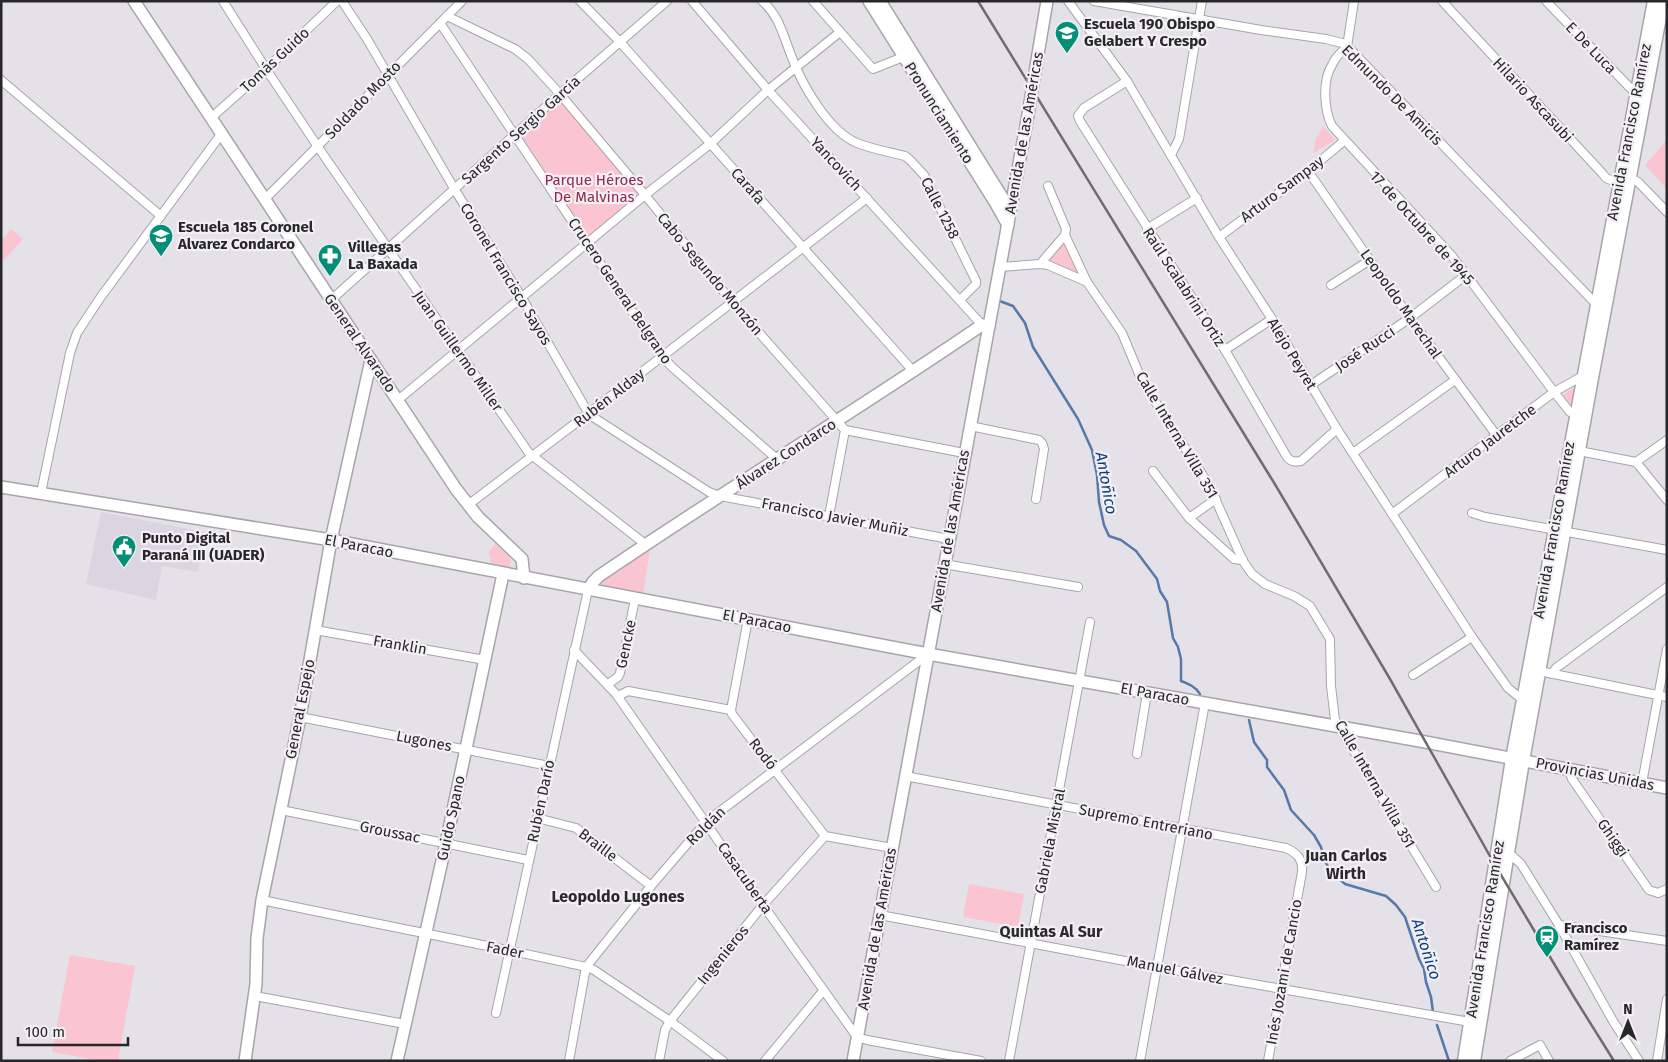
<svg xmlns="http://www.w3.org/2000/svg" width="1668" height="1062" viewBox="0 0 1668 1062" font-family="'Fira Sans',sans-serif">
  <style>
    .built { fill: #dbd4e1 }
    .green { fill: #fac4d1 }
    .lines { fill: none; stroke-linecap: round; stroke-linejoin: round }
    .stream { stroke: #5579a9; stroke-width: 2.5 }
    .street-casing { stroke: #a7a4aa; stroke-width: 10 }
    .secondary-casing { stroke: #a7a4aa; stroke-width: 14 }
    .primary-casing { stroke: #a7a4aa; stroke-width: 15 }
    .street { stroke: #fff; stroke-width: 8 }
    .secondary { stroke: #fff; stroke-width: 11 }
    .primary { stroke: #fff; stroke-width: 12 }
    .rail { stroke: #6f6d71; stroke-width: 2.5 }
    .secondary-bridge-casing { stroke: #a7a4aa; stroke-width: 14; stroke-linecap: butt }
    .secondary-bridge { stroke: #fff; stroke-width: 11 }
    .labels { text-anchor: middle; stroke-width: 4.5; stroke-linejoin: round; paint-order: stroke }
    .poi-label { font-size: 15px; font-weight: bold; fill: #272628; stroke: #f2eff5; text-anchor: start }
    .street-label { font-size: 15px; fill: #272628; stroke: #f2eff5 }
    .park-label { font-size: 15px; fill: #932950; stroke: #f2eff5 }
    .water-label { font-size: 16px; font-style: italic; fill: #0c407d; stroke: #f2eff5 }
    .neighbourhood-label { font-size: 16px; font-weight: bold; fill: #2c292e; stroke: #f2eff5 }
  </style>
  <rect width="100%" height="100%" fill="#e5e1e8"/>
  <polygon class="built" points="101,512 205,532 198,572 162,566 156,600 86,584"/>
  <g class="green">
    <polygon points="560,94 645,195 587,243 516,134"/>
    <polygon points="1323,126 1335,140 1314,153 1315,141"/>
    <polygon points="1667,140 1667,189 1645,165"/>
    <polygon points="11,229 23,239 4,260 1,258 1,241"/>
    <polygon points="1064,242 1078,273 1050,260"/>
    <polygon points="1576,388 1573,407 1563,395 1570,390"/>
    <polygon points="495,544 511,559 510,567 506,569 491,565 489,552"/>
    <polygon points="650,548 643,595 602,585 603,578"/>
    <polygon points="969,884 1024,894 1018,927 963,917"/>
    <polygon points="70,955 135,966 118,1061 102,1061 52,1052"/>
  </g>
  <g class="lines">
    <g class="stream">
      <path d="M997 300 1013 306 1025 323 1033 347 1078 419 1092 450 1097 475 1099 502 1104 525 1109 536 1121 540 1136 551 1157 579 1160 591 1167 602 1173 638 1178 647 1181 659V681C1189 684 1196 687 1200 694"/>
      <polyline points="1249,720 1254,742 1267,760 1267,767 1284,790 1291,810 1314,835 1321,847 1325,861 1331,872 1345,884 1386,896 1396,905 1405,917 1419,959 1424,969 1426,982 1431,997 1433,1012"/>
      <polyline points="1437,1025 1449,1061"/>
    </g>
    <defs>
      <g id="street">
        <polyline points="223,1 266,69 318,147 529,453 645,544"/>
        <polyline points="342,1 367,39 455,190 522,298 586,409 593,417 709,492 720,496 949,539"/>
        <polyline points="580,1 620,42 914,372"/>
        <polyline points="692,1 768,90 982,325"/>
        <path d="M762 1C779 15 783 35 791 55 801 83 828 131 857 143 872 149 889 152 905 156L909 159 924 175 976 281V284L960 300"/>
        <polyline points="813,1 873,69 903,57"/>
        <polyline points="1068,1 1127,81 1219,237 1272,319 1337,429 1472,637 1508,688 1523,700"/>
        <polyline points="1094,1 1261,30 1326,39 1342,43 1352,51 1597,305"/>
        <polyline points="1442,1 1602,173 1606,178 1620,184 1621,183"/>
        <polyline points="1546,1 1636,94"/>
        <polyline points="447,16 515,49 528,59 560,94 645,195 732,302 845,430 829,516"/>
        <polyline points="440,23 662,356 672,367 778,460"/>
        <path d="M1347 47C1341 52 1335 58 1332 65 1322 81 1324 110 1332 126L1452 256 1554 392 1570 412 1580 417"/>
        <polyline points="1347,47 1354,1"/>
        <polyline points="1,80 161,216"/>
        <path d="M1127 81 1084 108 1078 116 1080 121 1225 350 1287 457C1291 462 1295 462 1301 461L1337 429"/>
        <polyline points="212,117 266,69 337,1"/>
        <polyline points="1171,155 1179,139 1202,1"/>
        <polyline points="1308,171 1410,318 1497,436"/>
        <polyline points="1629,174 1631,178 1638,182 1667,212"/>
        <polyline points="1048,186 1066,229 1065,235 1087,282"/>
        <polyline points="265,199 462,1"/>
        <polyline points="1147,229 1197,198"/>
        <polyline points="1219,237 1308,171 1344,141"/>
        <polyline points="1040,264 1065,235"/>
        <polyline points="1000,267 1040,264 1048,265 1087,282 1122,333 1142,381 1209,485 1243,561 1252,574 1265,584 1294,596 1310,606 1330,639 1331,686 1335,720 1436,887"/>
        <polyline points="1331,285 1370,260"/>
        <polyline points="331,300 560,94 667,1"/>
        <polyline points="1225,350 1272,319"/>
        <polyline points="1311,385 1410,318 1466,275"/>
        <polyline points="398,400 645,195 710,144 768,90 840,32"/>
        <polyline points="970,426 1039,440 1042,443 1044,449 1036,499"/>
        <polyline points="845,430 964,453"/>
        <polyline points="1579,451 1636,462 1667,500"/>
        <polyline points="1353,453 1455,380"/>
        <polyline points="1636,462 1667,440"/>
        <polyline points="1153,471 1189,518 1234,559 1243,560"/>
        <polyline points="41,493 70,353 77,333 100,298 222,133"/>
        <polyline points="468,505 589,413 867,198"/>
        <polyline points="1472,513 1485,517 1667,550"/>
        <polyline points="1392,514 1554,392 1579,378 1585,377"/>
        <polyline points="1189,518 1216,499"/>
        <polyline points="944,564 1078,587"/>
        <polyline points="315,630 485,660"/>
        <polyline points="574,650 616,694 763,905 857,1037 867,1040 981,1061"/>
        <polyline points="1539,671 1667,697"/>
        <polyline points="1552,674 1556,668 1667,587"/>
        <polyline points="1413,675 1472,637"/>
        <polyline points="608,684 618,677 620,673 635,599"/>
        <polyline points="618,696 628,691 731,710"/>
        <polyline points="731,710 732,714 825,836 892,848"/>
        <polyline points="731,710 748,619"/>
        <polyline points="300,717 549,766"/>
        <polyline points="1137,754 1147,693"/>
        <polyline points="1569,770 1572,779 1649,890 1658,893 1667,889"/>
        <path d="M905 776 1286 848C1297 853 1303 859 1302 872L1268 1061"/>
        <polyline points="1642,783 1667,649"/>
        <polyline points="281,810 528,860"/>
        <polyline points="537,818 576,828 651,886"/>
        <polyline points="1509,853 1521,864 1559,925 1613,1021 1639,1061"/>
        <path d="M262 900C370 923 479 943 586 967L594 970 670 1021 723 1061"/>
        <polyline points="880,915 1157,967 1470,1022"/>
        <polyline points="1559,925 1667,941"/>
        <polyline points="255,996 405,1024"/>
        <polyline points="496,1013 588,590"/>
        <polyline points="569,1061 586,967 651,886 706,822 928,654"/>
        <polyline points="659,1061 665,1030 670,1021 763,905 825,836"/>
        <polyline points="765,1061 823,991"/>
        <polyline points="1009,1061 1090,622"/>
        <polyline points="1140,1061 1205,703"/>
        <polyline points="1510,1061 1540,1045 1549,1061"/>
        <polyline points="1657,1061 1667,999"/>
      </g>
      <g id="secondary">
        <polyline points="134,1 456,489 478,517 522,559 524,578"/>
        <polyline points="869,1 995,202 1008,225"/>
        <polyline points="880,1 1010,210"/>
        <polyline points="1034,78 1047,1"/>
        <polyline points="1,487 331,540 928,654 1420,741 1667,788"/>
        <path d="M588 590 593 582 599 576C725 490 856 411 982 325H989"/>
        <polyline points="245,1061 256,984 257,938 262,900 300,717 331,540 371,360"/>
        <polyline points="397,1061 446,843 503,574"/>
        <polyline points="853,1061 1028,115"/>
      </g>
      <g id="primary">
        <polyline points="1464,1061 1512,759 1654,1"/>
        <polyline points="1474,1061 1523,761 1592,378 1663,1"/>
      </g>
    </defs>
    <use href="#street" class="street-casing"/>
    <use href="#secondary" class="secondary-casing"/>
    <use href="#primary" class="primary-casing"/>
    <use href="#street" class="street"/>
    <use href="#secondary" class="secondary"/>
    <use href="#primary" class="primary"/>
    <polyline class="rail" points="978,1 1276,486 1390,679 1495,865 1574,997 1614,1061"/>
    <defs>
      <polyline id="secondary-bridge" points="1028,115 1034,78"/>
    </defs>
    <use href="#secondary-bridge" class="secondary-bridge-casing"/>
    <use href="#secondary-bridge" class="secondary-bridge"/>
  </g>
  <defs>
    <symbol id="school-pin" viewBox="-11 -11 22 30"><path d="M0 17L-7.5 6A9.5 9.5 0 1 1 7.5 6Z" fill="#038f77" stroke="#f2eff5"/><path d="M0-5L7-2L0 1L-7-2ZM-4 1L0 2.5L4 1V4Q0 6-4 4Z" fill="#fff"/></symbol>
    <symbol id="pharmacy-pin" viewBox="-11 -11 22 30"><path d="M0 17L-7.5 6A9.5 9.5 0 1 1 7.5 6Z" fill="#038f77" stroke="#f2eff5"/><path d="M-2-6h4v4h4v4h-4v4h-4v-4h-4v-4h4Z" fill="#fff"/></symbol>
    <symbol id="civic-pin" viewBox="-11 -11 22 30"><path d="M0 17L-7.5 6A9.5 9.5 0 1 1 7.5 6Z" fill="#038f77" stroke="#f2eff5"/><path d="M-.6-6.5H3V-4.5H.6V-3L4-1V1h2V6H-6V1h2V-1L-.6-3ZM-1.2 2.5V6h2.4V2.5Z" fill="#fff"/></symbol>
    <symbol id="station-pin" viewBox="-11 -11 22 30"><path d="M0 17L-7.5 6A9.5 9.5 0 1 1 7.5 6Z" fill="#038f77" stroke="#f2eff5"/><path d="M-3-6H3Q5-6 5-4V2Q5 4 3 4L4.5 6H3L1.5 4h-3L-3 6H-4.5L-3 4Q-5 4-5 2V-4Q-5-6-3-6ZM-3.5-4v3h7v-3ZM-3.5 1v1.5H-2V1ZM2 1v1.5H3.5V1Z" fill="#fff"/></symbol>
  </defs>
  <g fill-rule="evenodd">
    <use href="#school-pin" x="1053" y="19" width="28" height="38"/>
    <use href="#school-pin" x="147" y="222" width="28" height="38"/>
    <use href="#pharmacy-pin" x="316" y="242" width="28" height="38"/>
    <use href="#civic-pin" x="110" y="533" width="28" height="38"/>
    <use href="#station-pin" x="1533" y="923" width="28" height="38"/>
  </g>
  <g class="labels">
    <g class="poi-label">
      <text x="1084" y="29">Escuela 190 Obispo<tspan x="1084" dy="17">Gelabert Y Crespo</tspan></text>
      <text x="178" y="232">Escuela 185 Coronel<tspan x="178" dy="17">Alvarez Condarco</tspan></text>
      <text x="348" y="252">Villegas<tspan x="348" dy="17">La Baxada</tspan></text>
      <text x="142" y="543">Punto Digital<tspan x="142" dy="17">Paraná III (UADER)</tspan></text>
      <text x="1564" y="933">Francisco<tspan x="1564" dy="17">Ramírez</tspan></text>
    </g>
    <g class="street-label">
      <text transform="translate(1591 48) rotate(46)" y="5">E De Luca</text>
      <text transform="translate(275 60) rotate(-43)" y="5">Tomás Guido</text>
      <text transform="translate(1392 95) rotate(45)" y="5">Edmundo De Amicis</text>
      <text transform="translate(363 100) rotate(-46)" y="5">Soldado Mosto</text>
      <text transform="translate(1533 100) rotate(47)" y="5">Hilario Ascasubi</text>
      <text transform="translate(939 113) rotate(58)" y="5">Pronunciamiento</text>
      <text transform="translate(521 130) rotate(-42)" y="5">Sargento Sergio García</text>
      <text transform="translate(1629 132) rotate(-79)" y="5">Avenida Francisco Ramírez</text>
      <text transform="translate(1024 133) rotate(-80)" y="5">Avenida de las Américas</text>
      <text transform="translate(836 164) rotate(47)" y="5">Yancovich</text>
      <text transform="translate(748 186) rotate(48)" y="5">Carafa</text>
      <text transform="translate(1282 189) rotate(-37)" y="5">Arturo Sampay</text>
      <text transform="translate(940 208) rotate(63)" y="5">Calle 1258</text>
      <text transform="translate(1422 228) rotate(48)" y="5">17 de Octubre de 1945</text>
      <text transform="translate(506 274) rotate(59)" y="5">Coronel Francisco Sayos</text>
      <text transform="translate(710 274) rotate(50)" y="5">Cabo Segundo Monzón</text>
      <text transform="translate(1184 287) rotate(57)" y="5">Raúl Scalabrini Ortiz</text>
      <text transform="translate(620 291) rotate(56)" y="5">Crucero General Belgrano</text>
      <text transform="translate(1401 304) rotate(55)" y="5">Leopoldo Marechal</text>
      <text transform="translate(360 343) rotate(56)" y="5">General Alvarado</text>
      <text transform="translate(1365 349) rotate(-34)" y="5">José Rucci</text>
      <text transform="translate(458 351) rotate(55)" y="5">Juan Guillermo Miller</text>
      <text transform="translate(1292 354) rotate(59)" y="5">Alejo Peyret</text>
      <text transform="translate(609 398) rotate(-38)" y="5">Rubén Alday</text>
      <text transform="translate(1177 435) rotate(59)" y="5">Calle Interna Villa 351</text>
      <text transform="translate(1490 441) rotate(-37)" y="5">Arturo Jauretche</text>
      <text transform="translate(786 454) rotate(-33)" y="5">Álvarez Condarco</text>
      <text transform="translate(835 517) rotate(11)" y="5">Francisco Javier Muñiz</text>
      <text transform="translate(1554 530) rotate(-80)" y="5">Avenida Francisco Ramírez</text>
      <text transform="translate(950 531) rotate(-80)" y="5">Avenida de las Américas</text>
      <text transform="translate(359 546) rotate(11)" y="5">El Paracao</text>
      <text transform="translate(757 621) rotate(11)" y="5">El Paracao</text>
      <text transform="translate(626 644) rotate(-78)" y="5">Gencke</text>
      <text transform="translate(400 645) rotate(10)" y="5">Franklin</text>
      <text transform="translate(1155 694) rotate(10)" y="5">El Paracao</text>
      <text transform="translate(300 709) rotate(-79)" y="5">General Espejo</text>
      <text transform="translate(424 741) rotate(11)" y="5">Lugones</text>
      <text transform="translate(763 754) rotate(52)" y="5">Rodó</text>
      <text transform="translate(1595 774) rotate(11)" y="5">Provincias Unidas</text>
      <text transform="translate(1375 784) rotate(60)" y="5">Calle Interna Villa 351</text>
      <text transform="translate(541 801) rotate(-78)" y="5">Rubén Darío</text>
      <text transform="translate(451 818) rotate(-78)" y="5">Guido Spano</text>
      <text transform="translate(1146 822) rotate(11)" y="5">Supremo Entreriano</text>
      <text transform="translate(706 826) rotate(-44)" y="5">Roldán</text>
      <text transform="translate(390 832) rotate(11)" y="5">Groussac</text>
      <text transform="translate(1613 838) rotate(55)" y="5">Ghiggi</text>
      <text transform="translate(1050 841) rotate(-79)" y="5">Gabriela Mistral</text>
      <text transform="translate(598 845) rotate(37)" y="5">Braille</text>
      <text transform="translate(745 878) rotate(55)" y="5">Casacuberta</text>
      <text transform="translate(877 929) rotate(-80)" y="5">Avenida de las Américas</text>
      <text transform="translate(1485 929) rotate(-81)" y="5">Avenida Francisco Ramírez</text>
      <text transform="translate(505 950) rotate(11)" y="5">Fader</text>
      <text transform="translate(723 955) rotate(-51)" y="5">Ingenieros</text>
      <text transform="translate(1175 970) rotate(11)" y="5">Manuel Gálvez</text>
      <text transform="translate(1284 972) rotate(-80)" y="5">Inés Jozami de Cancio</text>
    </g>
    <g class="park-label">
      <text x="594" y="185">Parque Héroes<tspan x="594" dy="17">De Malvinas</tspan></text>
    </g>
    <g class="water-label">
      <text transform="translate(1107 483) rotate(80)" y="6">Antoñico</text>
      <text transform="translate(1427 949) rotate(72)" y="6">Antoñico</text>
    </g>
    <g class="neighbourhood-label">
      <text x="1346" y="861">Juan Carlos<tspan x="1346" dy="18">Wirth</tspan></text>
      <text x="618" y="902">Leopoldo Lugones</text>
      <text x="1051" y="937">Quintas Al Sur</text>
    </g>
  </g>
  <rect width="1668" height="1062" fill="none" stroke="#272628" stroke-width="5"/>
  <g transform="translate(1628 1022)" stroke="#f2eff5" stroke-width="4" paint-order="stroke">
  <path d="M0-4L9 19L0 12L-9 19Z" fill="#272628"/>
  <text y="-8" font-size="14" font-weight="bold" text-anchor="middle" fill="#272628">N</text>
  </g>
  <path d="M18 1037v8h110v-8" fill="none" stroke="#272628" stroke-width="2.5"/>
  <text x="25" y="1037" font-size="15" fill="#272628" stroke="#f2eff5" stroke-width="4" paint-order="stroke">100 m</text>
</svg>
